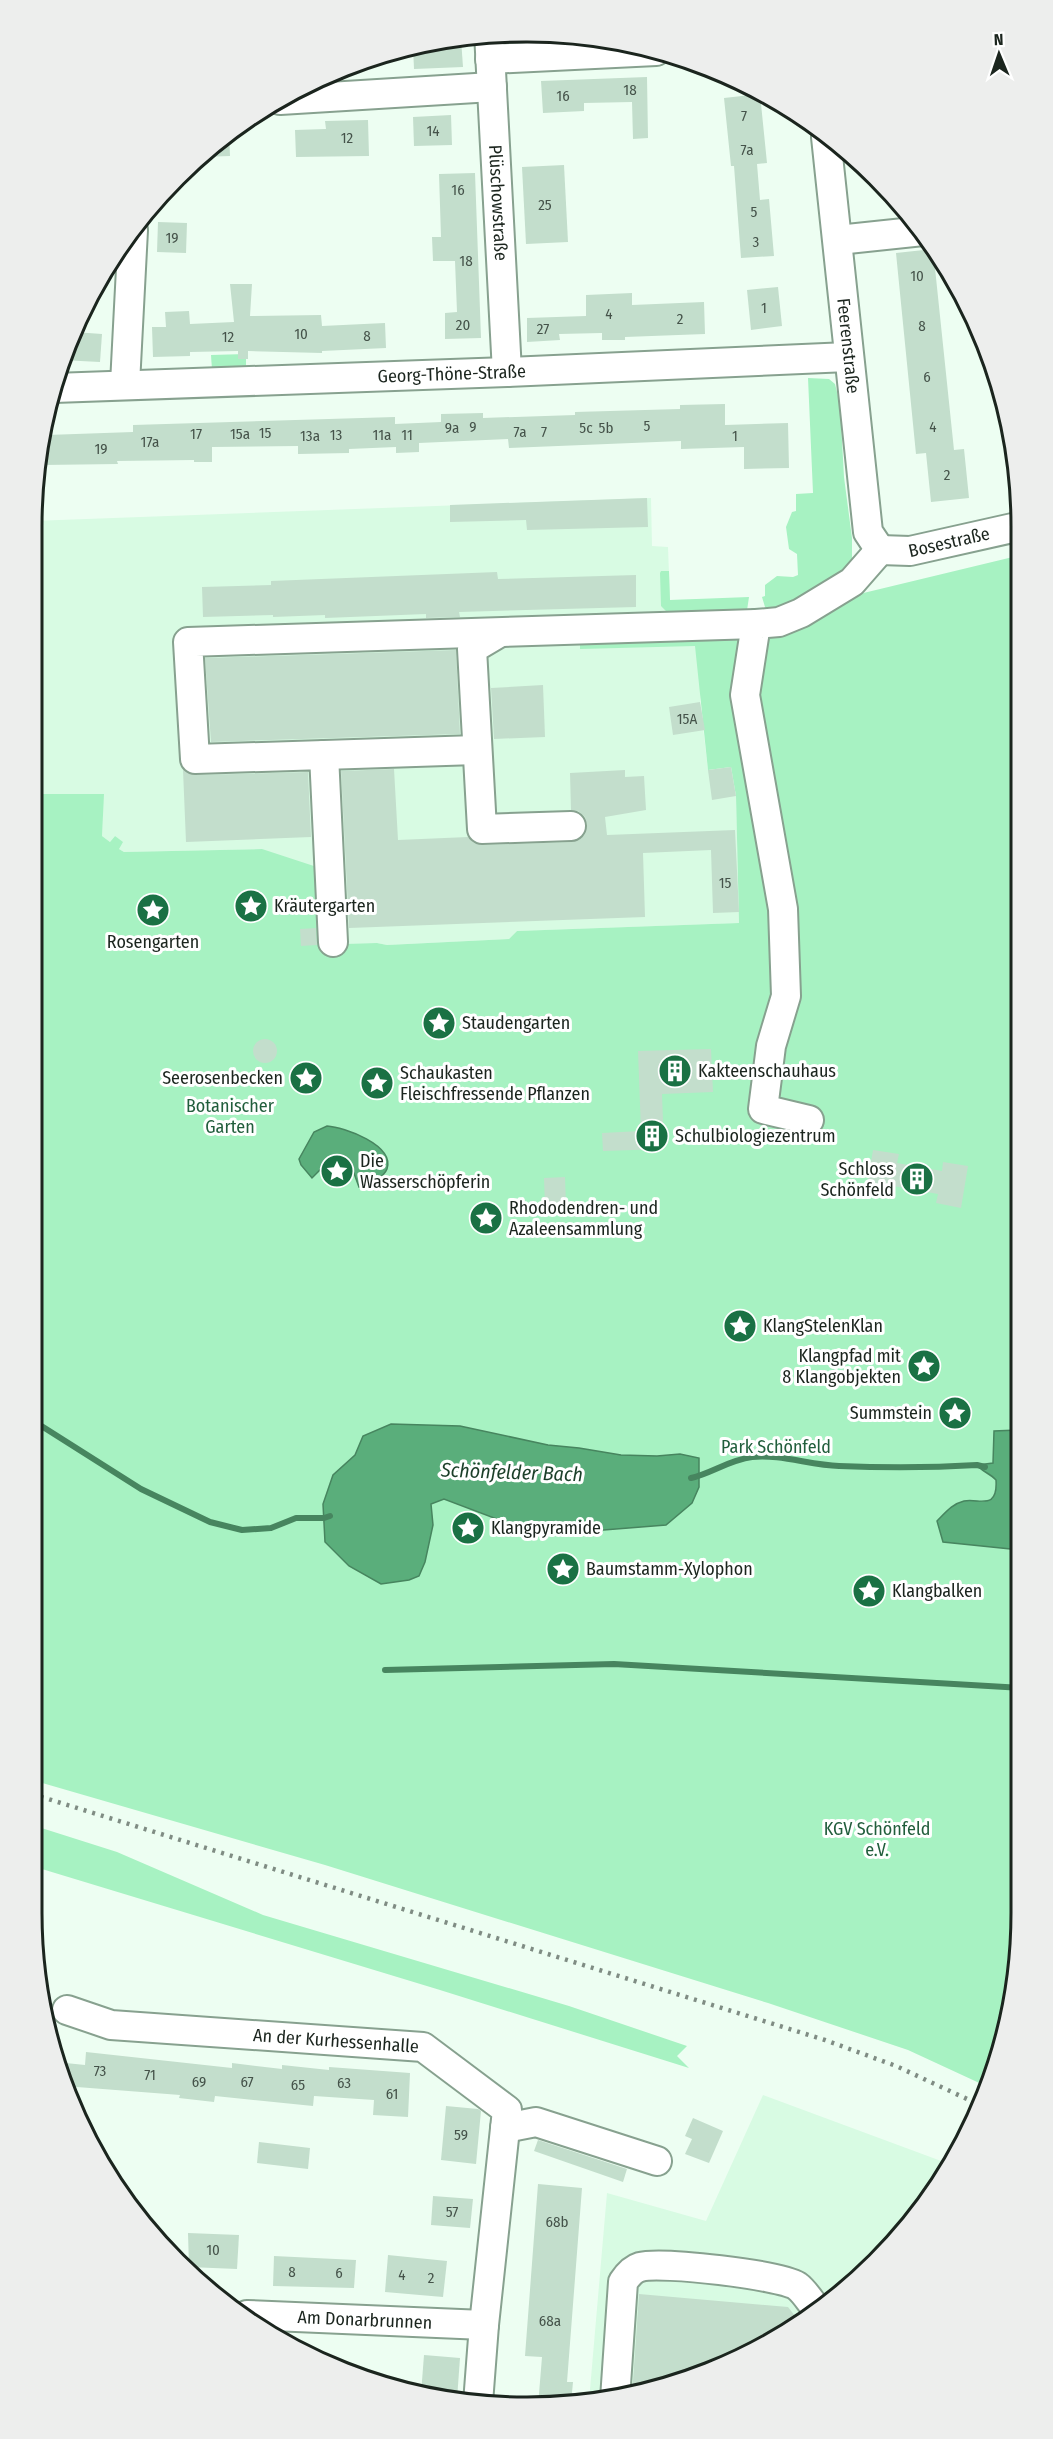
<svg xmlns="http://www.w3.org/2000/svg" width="1053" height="2439" viewBox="0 0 1053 2439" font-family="'Fira Sans Condensed',sans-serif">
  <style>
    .built { fill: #d8fbe3 }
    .green { fill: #a7f2c2 }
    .water { fill: #5aae7b; stroke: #47855f; stroke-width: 1.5 }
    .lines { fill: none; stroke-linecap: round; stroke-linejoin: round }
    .stream { stroke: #47855f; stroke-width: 6 }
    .building { fill: #c3decc }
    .minor-casing { stroke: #87a18f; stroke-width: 32 }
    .minor { stroke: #fff; stroke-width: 28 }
    .rail { stroke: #7f8c83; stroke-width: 4.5; stroke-dasharray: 3 6; stroke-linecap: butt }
    .labels { text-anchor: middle; stroke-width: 6; stroke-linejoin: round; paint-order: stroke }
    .number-label { font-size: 15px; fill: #45534a }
    .street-label { font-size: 18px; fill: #1b251e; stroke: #fff }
    .poi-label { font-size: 18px; fill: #1b251e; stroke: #fff; text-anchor: start }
    .park-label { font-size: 18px; fill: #215e3c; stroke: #fff }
    .water-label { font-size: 20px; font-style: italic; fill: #1b3f29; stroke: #fff }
    .rim { fill: none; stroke: #1b251e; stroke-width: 3 }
  </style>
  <rect width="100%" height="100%" fill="#edfef2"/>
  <g class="built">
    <polygon points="651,498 652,546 668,547 670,600 709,599 700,701 708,770 731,767 736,796 739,923 517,931 509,939 387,945 377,943 340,944 262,849 124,852 119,849 115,836 110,842 102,836 103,794 32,794 32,521"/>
    <polygon points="763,2095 952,2165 899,2239 774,2341 623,2398 589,2401 607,2193 706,2221"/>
  </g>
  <g class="green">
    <polygon points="246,354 246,369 212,370 211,355"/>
    <polygon points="808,378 829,379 835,384 840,404 844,477 852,538 852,565 849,574 772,613 765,607 762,597 765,596 765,585 777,576 793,577 798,575 797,554 789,549 786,527 792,512 796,511 796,494 813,493"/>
    <polygon points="1017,556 1021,1912 995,2072 988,2087 908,2050 768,2003 325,1865 32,1780 32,794 104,794 102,836 110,842 115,836 123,842 119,849 124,852 262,849 323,869 341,944 377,943 387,945 509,939 517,931 739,923 736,796 731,767 708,770 695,646 580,649 580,640 751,633 776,637 851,596"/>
    <polygon points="661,571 669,571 670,600 749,597 746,617 668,613 661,606 660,573"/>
    <polygon points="32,1825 117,1852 263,1915 569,2006 687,2046 677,2056 689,2068 440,1990 32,1866"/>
  </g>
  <g class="water">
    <path d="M327 1126C344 1127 395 1145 387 1169 383 1179 368 1183 359 1187L352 1168 341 1160 323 1167 312 1178 301 1165 299 1159 314 1132Z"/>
    <polygon points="391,1424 460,1426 548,1445 579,1448 621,1455 657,1456 680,1454 699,1458 699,1487 692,1503 666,1525 591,1531 510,1524 444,1499 431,1504 433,1525 425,1562 419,1576 409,1580 381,1584 349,1566 325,1542 323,1504 333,1475 355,1455 363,1436"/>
    <path d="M1020 1430V1550L943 1542 937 1521C946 1512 952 1504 964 1501 979 1498 998 1511 996 1480 990 1473 982 1472 977 1465L993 1463 994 1431Z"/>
  </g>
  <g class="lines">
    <g class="stream">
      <polyline points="32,1420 141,1489 210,1522 242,1530 271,1528 296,1518 324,1518 330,1516"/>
      <path d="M691 1478C712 1473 729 1460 752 1457 780 1454 810 1465 839 1466 885 1468 930 1468 977 1465L985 1467"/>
      <polyline points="385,1670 614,1664 1021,1688"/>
    </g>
  </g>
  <g class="building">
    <polygon points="453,39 461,39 463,67 414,69 413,46"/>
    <polygon points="647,77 648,138 633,139 632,102 584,103 584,111 543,113 541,81"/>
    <polygon points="760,94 767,163 757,164 760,200 769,199 774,256 741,258 734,166 731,166 724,98"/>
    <polygon points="451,115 452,145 414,146 413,117"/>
    <polygon points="368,120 369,156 296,157 295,130 326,129 325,121"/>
    <polygon points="229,132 230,156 201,157 225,134"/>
    <polygon points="564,165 568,242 526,244 522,167"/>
    <polygon points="475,173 481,338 445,339 445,313 457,312 455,261 433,261 432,237 441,237 439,174"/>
    <polygon points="158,222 187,223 186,253 157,252"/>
    <polygon points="933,249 954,450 964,449 969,498 931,502 926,453 916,454 896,253"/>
    <polygon points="230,284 252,284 250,316 321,315 322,326 385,323 386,348 322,351 322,353 248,351 248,359 238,359 238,351 190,352 190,356 153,357 152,327 166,327 165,312 189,311 190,324 234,322"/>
    <polygon points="778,287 782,326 751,330 747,290"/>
    <polygon points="632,293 632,305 704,302 705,334 625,337 625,340 602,340 602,333 559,334 560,340 527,342 527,318 586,316 586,295"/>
    <polygon points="74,332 102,334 100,362 61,360"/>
    <polygon points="725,404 725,425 788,423 789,468 744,469 744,447 681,449 681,441 509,448 508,439 419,443 419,452 396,453 396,447 349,449 349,453 298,454 298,446 212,447 212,462 194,462 194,460 117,461 118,464 42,465 47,435 133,432 133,425 395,417 395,424 441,422 441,414 483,413 483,418 575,415 575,412 680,409 680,405"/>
    <polygon points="647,498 648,527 527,530 526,520 450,522 450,505"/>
    <polygon points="497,572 498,579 636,575 636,607 459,612 460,617 426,618 426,614 325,618 325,615 273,617 273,615 203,617 202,587 271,585 271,581"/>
    <polygon points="456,650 460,734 211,742 205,658"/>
    <polygon points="543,685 545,737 494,739 491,688"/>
    <polygon points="700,702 705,730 673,735 669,707"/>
    <polygon points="731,767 736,796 712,800 708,770"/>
    <polygon points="394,769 398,840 468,837 474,843 483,845 572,842 579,840 585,834 587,825 585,817 578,811 571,810 570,773 625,770 625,777 644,776 646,810 605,817 607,835 735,830 739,912 713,913 711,850 643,853 645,917 349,928 341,771"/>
    <polygon points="183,770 196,775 308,772 311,837 186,842"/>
    <polygon points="316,928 317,945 301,946 300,929"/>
    <circle cx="265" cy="1051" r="12"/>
    <polygon points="711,1049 713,1092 662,1094 664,1149 603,1151 602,1133 641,1131 638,1051"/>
    <polygon points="873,1150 899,1154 897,1163 942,1171 943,1162 968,1166 961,1208 936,1203 938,1194 893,1186 892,1196 866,1192"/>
    <polygon points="565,1177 566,1205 545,1206 544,1178"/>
    <polygon points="86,2052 232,2068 232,2063 282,2069 282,2065 329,2070 329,2067 410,2073 408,2117 373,2115 374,2100 314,2096 313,2106 215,2096 214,2102 179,2098 180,2095 64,2086 56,2062 85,2065"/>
    <polygon points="446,2106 478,2109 481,2111 476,2164 441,2160"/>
    <polygon points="693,2118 723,2131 709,2163 685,2154 692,2139 685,2136"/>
    <polygon points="538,2140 627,2169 623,2182 534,2151"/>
    <polygon points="259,2142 310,2148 308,2169 257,2163"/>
    <polygon points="538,2184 582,2188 567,2382 573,2382 571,2403 538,2406 542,2357 525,2356"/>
    <polygon points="433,2196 473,2199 470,2228 431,2225"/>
    <polygon points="188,2233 239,2235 237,2269 189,2267"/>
    <polygon points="388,2255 447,2261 443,2297 385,2292"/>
    <polygon points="274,2256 356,2260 354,2288 273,2286"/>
    <polygon points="639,2294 788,2307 799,2321 774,2341 632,2395"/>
    <polygon points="424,2355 460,2358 457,2399 421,2394"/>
  </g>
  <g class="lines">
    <defs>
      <g id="minor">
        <path id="s1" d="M489 33 507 372"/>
        <polyline points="490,59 656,51"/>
        <polyline points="280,100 492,87"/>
        <path id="s2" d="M826 137 868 532 880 550"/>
        <polyline points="838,240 923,231"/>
        <polyline points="125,384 133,230"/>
        <path id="s3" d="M54 388 507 372 848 357"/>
        <path id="s4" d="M880 550 910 551 1017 527"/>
        <polyline points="499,633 472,649 482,829 571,826"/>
        <polyline points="324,755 476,750"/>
        <path d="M333 942 324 755 195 759 188 642C378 636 567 629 756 624"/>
        <polyline points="809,1120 763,1109 771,1046 786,996 783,909 745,695 756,624 779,622 801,613 852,582 880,550"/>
        <path id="s5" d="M67 2010 111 2025 423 2047 507 2110 484 2325 478 2403"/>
        <polyline points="505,2128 536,2122 657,2161"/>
        <path id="s6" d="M247 2315 484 2325"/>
        <path d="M615 2399 623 2282C627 2276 633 2269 640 2267 661 2261 780 2275 797 2286 804 2291 810 2301 815 2307"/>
      </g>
    </defs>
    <use href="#minor" class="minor-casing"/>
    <use href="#minor" class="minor"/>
    <polyline class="rail" points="32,1794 825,2040 896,2066 980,2105"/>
  </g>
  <defs>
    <symbol id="sight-disc" viewBox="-11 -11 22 22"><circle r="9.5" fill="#1a7144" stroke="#fff"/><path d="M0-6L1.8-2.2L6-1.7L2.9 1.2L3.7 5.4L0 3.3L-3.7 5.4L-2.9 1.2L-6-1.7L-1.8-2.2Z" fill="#fff"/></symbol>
    <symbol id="building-disc" viewBox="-11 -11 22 22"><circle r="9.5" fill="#1a7144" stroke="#fff"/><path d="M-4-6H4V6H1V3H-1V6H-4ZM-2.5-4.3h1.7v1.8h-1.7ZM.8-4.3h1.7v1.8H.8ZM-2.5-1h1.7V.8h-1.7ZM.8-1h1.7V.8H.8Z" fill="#fff"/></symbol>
  </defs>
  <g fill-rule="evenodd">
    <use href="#sight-disc" x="232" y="887" width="38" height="38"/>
    <use href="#sight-disc" x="134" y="891" width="38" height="38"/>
    <use href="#sight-disc" x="420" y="1004" width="38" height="38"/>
    <use href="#building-disc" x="656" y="1052" width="38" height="38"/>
    <use href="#sight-disc" x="287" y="1059" width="38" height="38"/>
    <use href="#sight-disc" x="358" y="1064" width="38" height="38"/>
    <use href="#building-disc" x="633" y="1117" width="38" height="38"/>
    <use href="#sight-disc" x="318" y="1152" width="38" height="38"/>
    <use href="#building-disc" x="898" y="1160" width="38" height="38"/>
    <use href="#sight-disc" x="467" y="1199" width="38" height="38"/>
    <use href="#sight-disc" x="721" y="1307" width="38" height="38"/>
    <use href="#sight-disc" x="905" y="1347" width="38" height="38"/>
    <use href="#sight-disc" x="936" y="1394" width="38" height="38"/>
    <use href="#sight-disc" x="449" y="1509" width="38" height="38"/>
    <use href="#sight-disc" x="544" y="1550" width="38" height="38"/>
    <use href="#sight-disc" x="850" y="1572" width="38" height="38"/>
  </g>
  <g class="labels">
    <g class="number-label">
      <text x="630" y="95">18</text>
      <text x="563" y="101">16</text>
      <text x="744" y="121">7</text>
      <text x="433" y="136">14</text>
      <text x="347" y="143">12</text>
      <text x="747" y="155">7a</text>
      <text x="458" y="195">16</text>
      <text x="545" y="210">25</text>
      <text x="754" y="217">5</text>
      <text x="172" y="243">19</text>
      <text x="756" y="247">3</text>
      <text x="466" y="266">18</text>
      <text x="917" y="281">10</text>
      <text x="764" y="313">1</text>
      <text x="609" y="319">4</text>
      <text x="680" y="324">2</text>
      <text x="463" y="330">20</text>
      <text x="922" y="331">8</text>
      <text x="543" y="334">27</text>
      <text x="301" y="339">10</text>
      <text x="367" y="341">8</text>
      <text x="228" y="342">12</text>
      <text x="927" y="382">6</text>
      <text x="647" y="431">5</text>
      <text x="473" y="432">9</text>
      <text x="933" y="432">4</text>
      <text x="452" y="433">9a</text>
      <text x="586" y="433">5c</text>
      <text x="606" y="433">5b</text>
      <text x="520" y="437">7a</text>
      <text x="544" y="437">7</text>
      <text x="265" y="438">15</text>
      <text x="196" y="439">17</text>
      <text x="240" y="439">15a</text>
      <text x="336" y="440">13</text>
      <text x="382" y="440">11a</text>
      <text x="407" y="440">11</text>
      <text x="310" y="441">13a</text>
      <text x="735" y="441">1</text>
      <text x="150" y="447">17a</text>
      <text x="101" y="454">19</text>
      <text x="947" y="480">2</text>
      <text x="687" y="724">15A</text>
      <text x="725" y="888">15</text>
      <text x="100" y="2076">73</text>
      <text x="150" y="2080">71</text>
      <text x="199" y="2087">69</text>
      <text x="247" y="2087">67</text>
      <text x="344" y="2088">63</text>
      <text x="298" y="2090">65</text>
      <text x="392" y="2099">61</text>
      <text x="461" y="2140">59</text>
      <text x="452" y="2217">57</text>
      <text x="557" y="2227">68b</text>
      <text x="213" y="2255">10</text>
      <text x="292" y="2277">8</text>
      <text x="339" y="2278">6</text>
      <text x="402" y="2280">4</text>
      <text x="431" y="2283">2</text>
      <text x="550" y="2326">68a</text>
    </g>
    <g class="street-label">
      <text dy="6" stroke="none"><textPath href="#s1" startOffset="170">Plüschowstraße</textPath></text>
      <text dy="6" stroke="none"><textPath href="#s2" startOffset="210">Feerenstraße</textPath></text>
      <text dy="6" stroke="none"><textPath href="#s3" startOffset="398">Georg-Thöne-Straße</textPath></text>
      <text dy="6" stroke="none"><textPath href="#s4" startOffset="70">Bosestraße</textPath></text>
      <text dy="6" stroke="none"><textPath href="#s5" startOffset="272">An der Kurhessenhalle</textPath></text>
      <text dy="6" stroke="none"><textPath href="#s6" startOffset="118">Am Donarbrunnen</textPath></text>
    </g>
    <g class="poi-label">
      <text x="274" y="912">Kräutergarten</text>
      <text x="153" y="948" text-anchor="middle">Rosengarten</text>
      <text x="462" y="1029">Staudengarten</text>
      <text x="698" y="1077">Kakteenschauhaus</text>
      <text x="400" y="1079">Schaukasten<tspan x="400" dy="21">Fleischfressende Pflanzen</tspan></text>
      <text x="283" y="1084" text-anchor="end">Seerosenbecken</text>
      <text x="675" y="1142">Schulbiologiezentrum</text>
      <text x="360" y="1167">Die<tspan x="360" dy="21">Wasserschöpferin</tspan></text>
      <text x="894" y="1175" text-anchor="end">Schloss<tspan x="894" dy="21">Schönfeld</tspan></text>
      <text x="509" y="1214">Rhododendren- und<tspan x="509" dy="21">Azaleensammlung</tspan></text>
      <text x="763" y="1332">KlangStelenKlan</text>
      <text x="901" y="1362" text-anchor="end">Klangpfad mit<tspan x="901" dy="21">8 Klangobjekten</tspan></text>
      <text x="932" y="1419" text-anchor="end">Summstein</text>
      <text x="491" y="1534">Klangpyramide</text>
      <text x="586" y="1575">Baumstamm-Xylophon</text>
      <text x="892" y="1597">Klangbalken</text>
    </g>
    <g class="park-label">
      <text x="230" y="1112">Botanischer<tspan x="230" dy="21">Garten</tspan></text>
      <text x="776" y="1453">Park Schönfeld</text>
      <text x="877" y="1835">KGV Schönfeld<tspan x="877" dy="21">e.V.</tspan></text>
    </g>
    <g class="water-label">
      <text transform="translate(512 1472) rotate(2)" y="7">Schönfelder Bach</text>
    </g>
  </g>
  <path d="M0 0H1053V2439H0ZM526 42H527A484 484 0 0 1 1011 526V1913A484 484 0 0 1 527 2397H526A484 484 0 0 1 42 1913V526A484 484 0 0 1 526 42Z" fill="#edeeed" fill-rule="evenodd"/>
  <path class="rim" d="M526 42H527A484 484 0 0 1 1011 526V1913A484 484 0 0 1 527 2397H526A484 484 0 0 1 42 1913V526A484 484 0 0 1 526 42Z"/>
  <g transform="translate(999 54) rotate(358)" stroke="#ffffff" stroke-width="4.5" paint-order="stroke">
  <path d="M0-4.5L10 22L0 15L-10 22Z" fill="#1b251e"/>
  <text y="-9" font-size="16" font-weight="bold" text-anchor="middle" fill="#1b251e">N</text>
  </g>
</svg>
